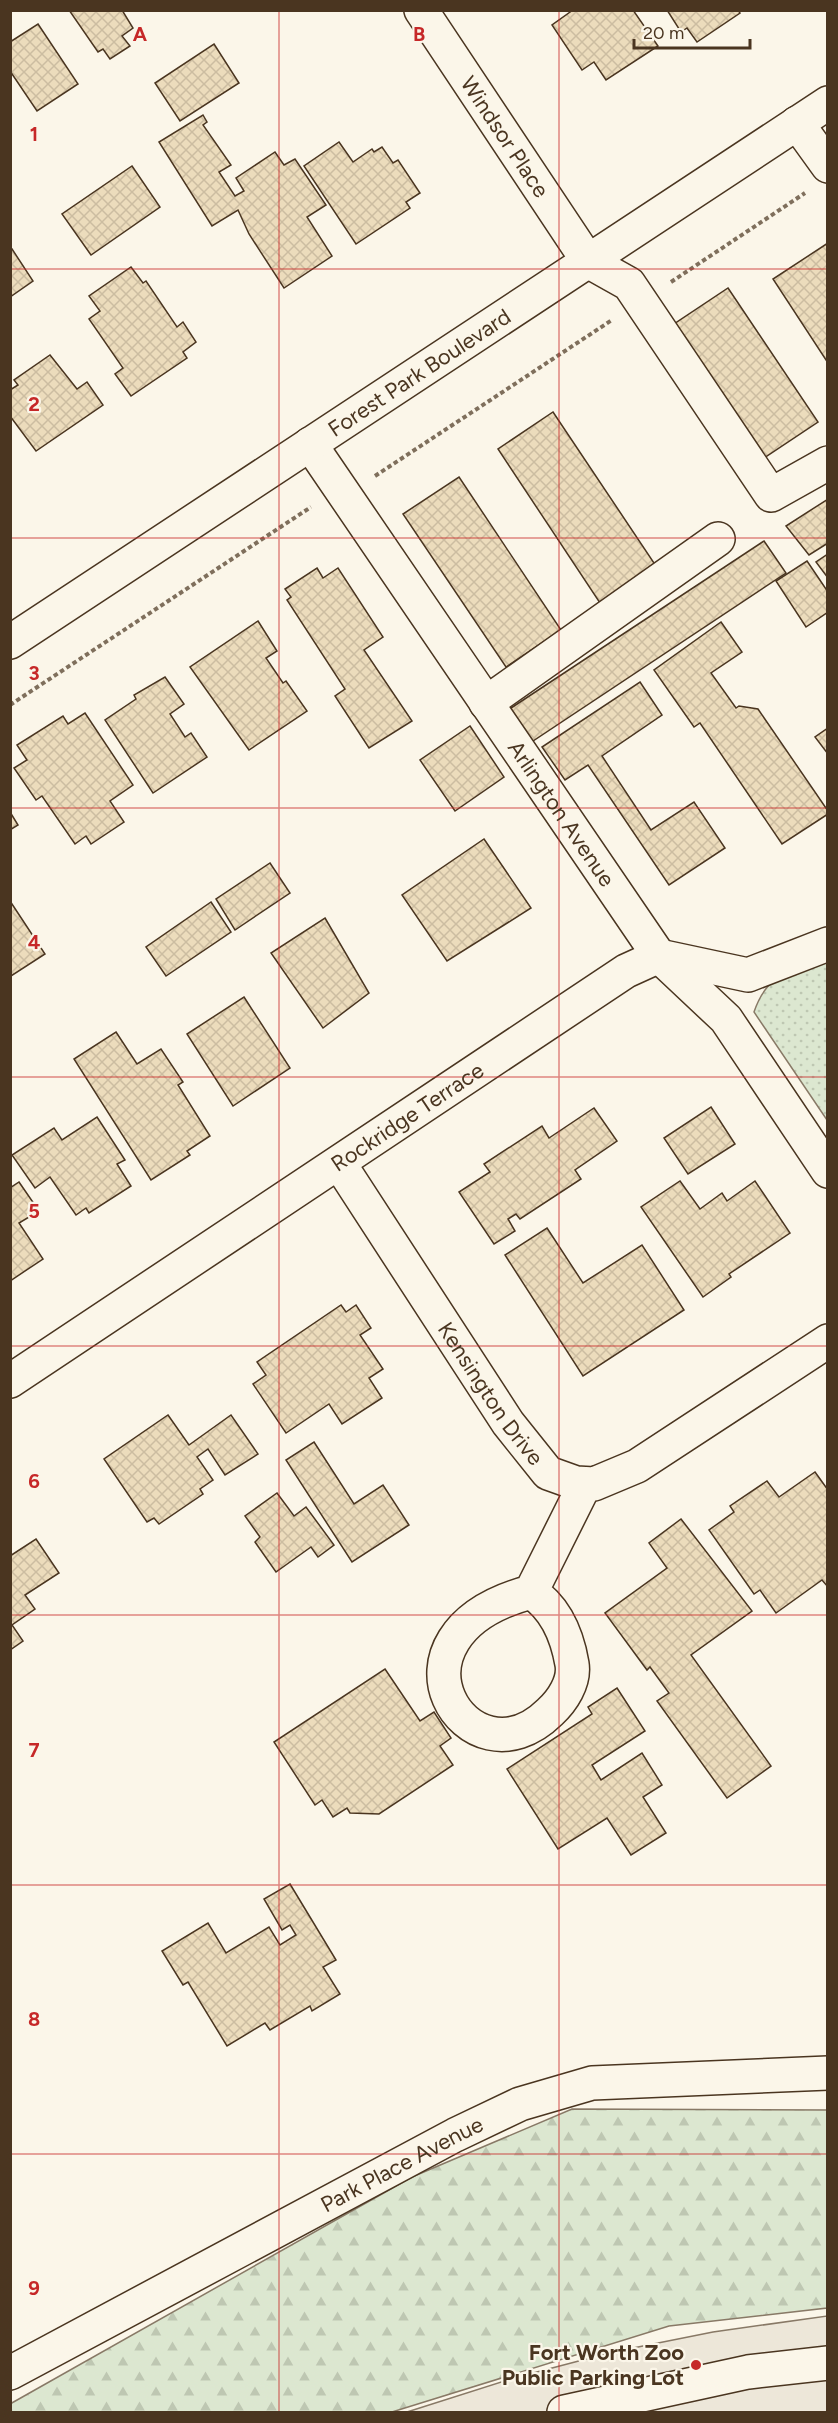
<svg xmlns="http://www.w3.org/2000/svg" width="838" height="2423" viewBox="0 0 838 2423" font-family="Figtree,sans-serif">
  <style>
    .grass { fill: url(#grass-dots); stroke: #887966; stroke-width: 1.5 }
    .forest { fill: url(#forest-firs); stroke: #887966; stroke-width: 1.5 }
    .parking { fill: #ede7d9; stroke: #887966; stroke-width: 1.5 }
    .building { fill: url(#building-cross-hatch); stroke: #4a3520; stroke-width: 1.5 }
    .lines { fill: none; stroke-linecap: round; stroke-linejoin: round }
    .minor-casing { stroke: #4a3520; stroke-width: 36 }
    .major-casing { stroke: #4a3520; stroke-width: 36 }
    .path { stroke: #7f6f5c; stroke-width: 4; stroke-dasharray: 4.5 3; stroke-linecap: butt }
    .minor { stroke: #fbf6e9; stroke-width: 33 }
    .major { stroke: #fbf6e9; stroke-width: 33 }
    .grid { fill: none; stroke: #c62828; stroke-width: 1.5; stroke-opacity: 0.55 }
    .poi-dot { fill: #c62828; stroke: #fbf6e9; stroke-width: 2 }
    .labels { text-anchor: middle; stroke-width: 4.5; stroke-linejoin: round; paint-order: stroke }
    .street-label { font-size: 22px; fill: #4a3520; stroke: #fbf6e9 }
    .poi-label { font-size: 22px; font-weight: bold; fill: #4a3520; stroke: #fbf6e9; text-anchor: end }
    .grid-label { font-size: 20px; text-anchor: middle; font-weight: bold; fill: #c62828; stroke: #fbf6e9; stroke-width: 4.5; stroke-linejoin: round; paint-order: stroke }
  </style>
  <defs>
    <pattern id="grass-dots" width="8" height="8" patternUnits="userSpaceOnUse" patternTransform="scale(1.5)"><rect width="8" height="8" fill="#dce7d0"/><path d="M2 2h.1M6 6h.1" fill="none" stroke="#bec7b2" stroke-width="1.8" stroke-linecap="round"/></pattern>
    <pattern id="forest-firs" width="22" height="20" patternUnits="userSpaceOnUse" patternTransform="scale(1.5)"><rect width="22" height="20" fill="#dce7d0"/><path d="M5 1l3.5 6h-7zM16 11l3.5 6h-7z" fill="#bec7b2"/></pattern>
    <pattern id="building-cross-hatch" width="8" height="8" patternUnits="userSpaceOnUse" patternTransform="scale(1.5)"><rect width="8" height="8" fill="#ecdcbc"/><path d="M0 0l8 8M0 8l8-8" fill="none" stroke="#ccbda1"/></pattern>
  </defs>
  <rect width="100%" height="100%" fill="#fbf6e9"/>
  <path class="grass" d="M827 962V1120L754 1012C768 971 790 973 827 962Z"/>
  <polygon class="forest" points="572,2109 827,2110 827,2308 669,2326 392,2412 11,2412 10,2404 412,2177"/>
  <polygon class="parking" points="827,2316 827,2412 407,2412 514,2378 613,2352 713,2332"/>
  <g class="building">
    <polygon points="69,10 122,10 133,28 122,36 130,46 110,59 103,49 98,52"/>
    <polygon points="573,10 633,10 658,46 606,80 594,62 582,70 552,25"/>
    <polygon points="667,10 738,10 740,13 697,42 687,28 681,32"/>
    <polygon points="38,24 78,84 37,111 10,71 10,42"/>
    <polygon points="214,44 239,83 180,121 155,83"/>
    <polygon points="203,115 207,122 203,125 231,165 219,172 235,196 244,191 236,178 275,152 284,165 295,159 326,205 307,217 332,256 284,288 249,234 238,210 212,226 159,142"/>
    <polygon points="339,142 353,162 372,149 374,152 382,147 393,163 398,160 420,193 406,202 410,208 356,244 304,166"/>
    <polygon points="132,166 160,207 91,255 62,214"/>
    <polygon points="828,243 828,363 773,279"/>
    <polygon points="12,249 33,281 10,297 10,250"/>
    <polygon points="131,267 143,283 146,281 177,327 183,322 196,342 183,352 187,358 131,396 115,374 123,368 89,319 100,311 89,296"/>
    <polygon points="728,288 818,422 761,460 671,326"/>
    <polygon points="50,355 77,389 87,382 103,405 36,451 10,416 10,390 18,385 14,380"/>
    <polygon points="553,412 656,566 600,603 498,449"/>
    <polygon points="459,477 561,630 506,667 403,514"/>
    <polygon points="828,499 828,543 809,555 786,526"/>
    <polygon points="764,541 786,573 530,743 508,710"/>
    <polygon points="828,554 828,578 816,562"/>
    <polygon points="807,561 828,592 828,612 806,627 776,581"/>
    <polygon points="317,568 323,578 338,568 383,637 364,650 412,721 369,748 335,696 345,689 287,600 291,597 285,589"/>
    <polygon points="258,621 277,651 266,658 283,683 286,681 307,711 249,750 190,667"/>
    <polygon points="721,622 742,652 711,673 736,708 739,706 758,709 828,811 828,814 782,844 700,723 694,727 654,670"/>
    <polygon points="165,677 184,704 170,714 185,737 191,733 207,757 153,793 105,720 136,699 134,695"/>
    <polygon points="640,682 662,715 602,756 651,830 694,802 725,848 669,885 588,765 565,780 542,747"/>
    <polygon points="85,713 133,785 110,801 124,822 91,844 86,836 75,844 42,796 36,800 14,768 27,760 17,745 63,716 68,724"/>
    <polygon points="470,726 504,777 455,811 420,760"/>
    <polygon points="828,728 828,754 815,737"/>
    <polygon points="10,812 18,825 10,830"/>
    <polygon points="484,839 531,908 447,961 402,895"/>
    <polygon points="270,863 290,893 235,930 216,899"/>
    <polygon points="10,901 45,954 11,976 10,976"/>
    <polygon points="211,902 231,932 166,976 146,947"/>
    <polygon points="325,918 369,993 323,1028 271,953"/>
    <polygon points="244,997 290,1068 233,1106 187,1034"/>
    <polygon points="116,1032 137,1064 161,1049 183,1082 178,1085 210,1136 187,1151 190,1155 151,1180 74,1059"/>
    <polygon points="711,1107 735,1144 688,1174 664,1138"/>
    <polygon points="594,1108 617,1141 575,1170 581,1179 520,1219 516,1214 508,1219 515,1231 494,1244 459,1192 490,1172 484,1164 542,1126 549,1138"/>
    <polygon points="97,1117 125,1160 117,1164 131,1186 89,1213 86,1208 76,1215 50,1177 35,1188 12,1155 54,1128 62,1140"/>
    <polygon points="680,1181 700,1209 722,1193 727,1201 755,1181 790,1233 729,1274 731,1277 703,1297 641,1207"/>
    <polygon points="19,1182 39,1211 19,1223 43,1259 10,1281 10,1188"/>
    <polygon points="547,1228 583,1283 642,1245 684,1310 583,1376 505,1255"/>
    <polygon points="341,1305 346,1312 356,1305 371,1328 360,1335 383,1369 369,1378 382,1398 342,1424 329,1404 286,1433 253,1384 266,1375 257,1362"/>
    <polygon points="168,1415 189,1445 231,1415 258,1454 225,1475 208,1449 197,1457 213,1480 200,1489 203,1494 159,1524 154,1518 147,1522 104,1459"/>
    <polygon points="314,1442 354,1504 383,1485 409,1525 352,1562 286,1460"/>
    <polygon points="815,1472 828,1490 828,1587 822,1580 776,1613 760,1590 754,1594 709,1530 734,1512 730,1506 767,1481 779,1497"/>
    <polygon points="277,1493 294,1516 306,1507 334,1545 318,1557 311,1547 276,1572 255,1542 260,1537 245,1516"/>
    <polygon points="681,1519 752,1611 691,1655 771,1766 727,1798 657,1701 669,1693 650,1667 647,1670 605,1613 667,1568 649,1543"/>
    <polygon points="36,1539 59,1573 25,1595 35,1609 12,1625 23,1641 10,1650 10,1556"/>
    <polygon points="385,1669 420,1721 434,1712 451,1738 440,1746 453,1765 379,1814 350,1813 347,1808 333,1817 322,1800 315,1805 274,1742"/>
    <polygon points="617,1688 645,1731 592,1765 601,1780 642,1753 662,1785 643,1797 666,1833 631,1855 607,1818 558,1849 507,1769 592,1714 588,1707"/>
    <polygon points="290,1884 336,1960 323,1967 340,1994 312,2011 310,2006 270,2030 265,2023 227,2046 188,1982 183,1985 162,1951 208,1923 226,1953 269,1927 280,1945 296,1935 290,1925 282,1930 264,1899"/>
  </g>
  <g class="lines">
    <defs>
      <g id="minor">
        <path id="s1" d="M421 10 588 261 629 284 771 495 828 463"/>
        <polyline points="797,123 828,166"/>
        <path id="s2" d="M310 444 659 956 726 1019 828 1171"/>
        <polyline points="486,703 718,539"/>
        <path id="s3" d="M339 1163 508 1423 548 1473 576 1483 594 1484 637 1466 828 1341"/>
        <path id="s4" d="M10 1381 626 971 659 956 748 975 828 944"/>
        <path d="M531 1592C556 1608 567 1635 572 1664 575 1682 562 1701 550 1712 469 1792 368 1635 531 1592L585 1484"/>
        <path id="s5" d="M10 2373 455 2135 520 2104 592 2083 828 2073"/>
        <polyline points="564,2412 748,2372 828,2363"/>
      </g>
      <g id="major">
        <path id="s6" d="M10 642 828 103"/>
      </g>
    </defs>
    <use href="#minor" class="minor-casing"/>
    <use href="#major" class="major-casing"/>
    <g class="path">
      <polyline points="671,282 805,193"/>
      <polyline points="375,476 612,320"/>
      <polyline points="10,705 311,507"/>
    </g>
    <use href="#minor" class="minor"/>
    <use href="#major" class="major"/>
  </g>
  <path class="grid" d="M279 10V2412M559 10V2412M10 269H828M10 538H828M10 808H828M10 1077H828M10 1346H828M10 1615H828M10 1885H828M10 2154H828"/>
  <circle class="poi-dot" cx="696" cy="2365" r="6"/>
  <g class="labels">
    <g class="street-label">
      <text dy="8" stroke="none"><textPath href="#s1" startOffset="152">Windsor Place</textPath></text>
      <text dy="8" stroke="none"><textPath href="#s6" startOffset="490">Forest Park Boulevard</textPath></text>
      <text dy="8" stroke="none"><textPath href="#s2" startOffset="447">Arlington Avenue</textPath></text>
      <text dy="8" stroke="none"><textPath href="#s4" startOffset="477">Rockridge Terrace</textPath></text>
      <text dy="8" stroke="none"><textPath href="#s3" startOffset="276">Kensington Drive</textPath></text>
      <text dy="8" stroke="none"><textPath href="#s5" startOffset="444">Park Place Avenue</textPath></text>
    </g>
    <g class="poi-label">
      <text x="684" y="2360">Fort Worth Zoo<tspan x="684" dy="25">Public Parking Lot</tspan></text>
    </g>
  </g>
  <g class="grid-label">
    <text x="140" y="41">A</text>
    <text x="419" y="41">B</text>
    <text x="34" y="141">1</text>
    <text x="34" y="411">2</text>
    <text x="34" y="680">3</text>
    <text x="34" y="949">4</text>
    <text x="34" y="1218">5</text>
    <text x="34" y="1488">6</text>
    <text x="34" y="1757">7</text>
    <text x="34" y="2026">8</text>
    <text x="34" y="2295">9</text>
  </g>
  <rect width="838" height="2423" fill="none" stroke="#4a3520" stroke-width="24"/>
  <path d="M634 39v9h116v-9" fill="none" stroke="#4a3520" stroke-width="3"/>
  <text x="643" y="39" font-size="18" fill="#4a3520" stroke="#fbf6e9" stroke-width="4.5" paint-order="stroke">20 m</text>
</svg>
